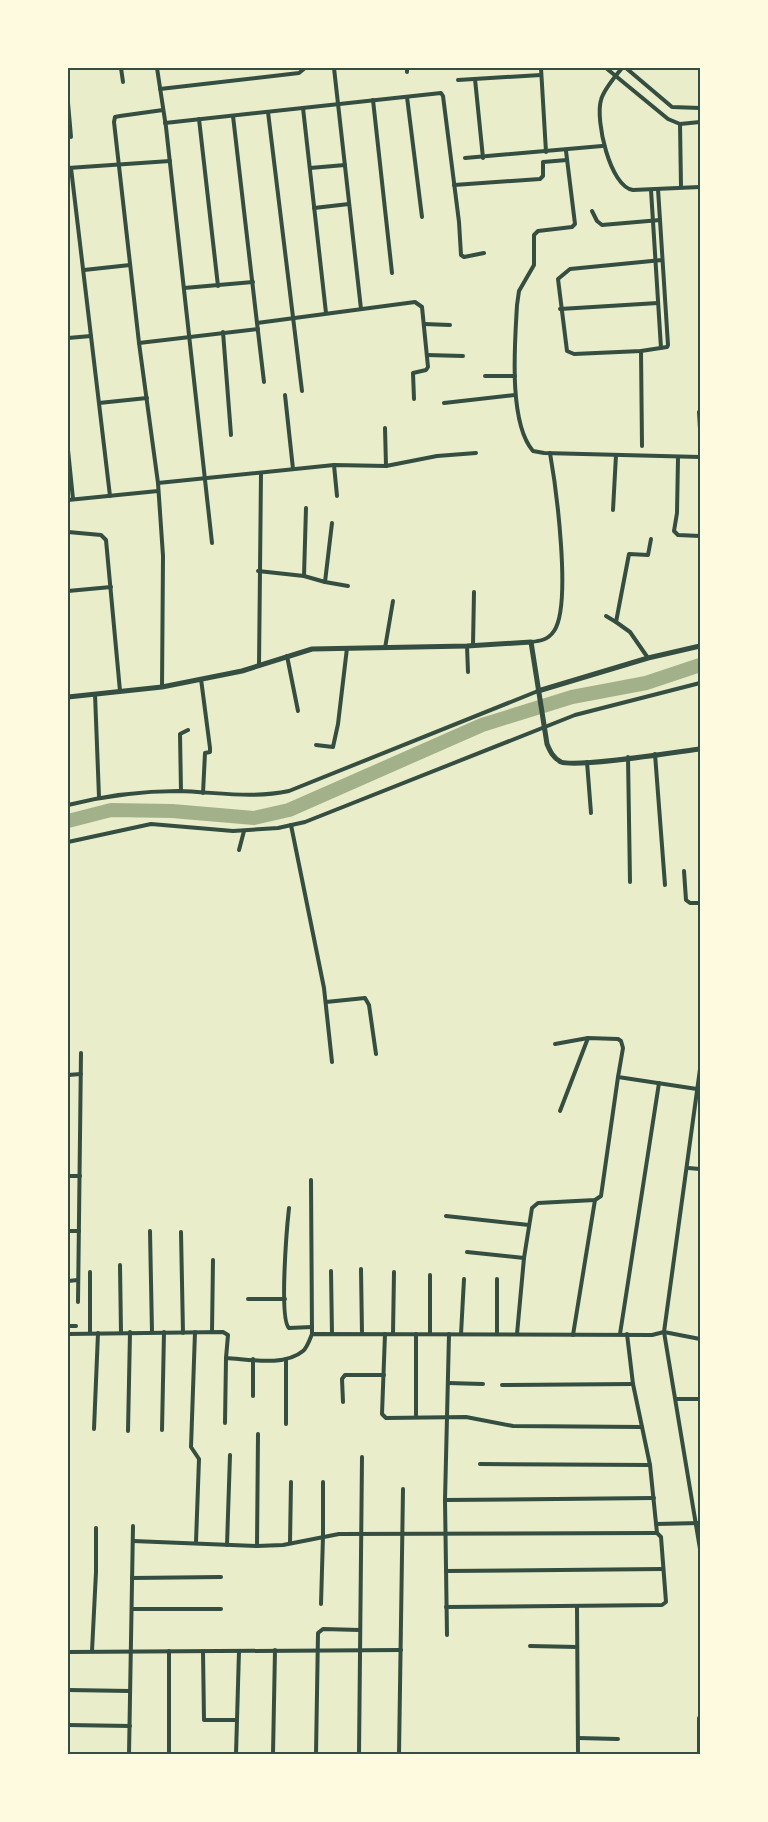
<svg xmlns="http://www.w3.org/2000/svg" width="768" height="1822" viewBox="0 0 768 1822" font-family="Karla,sans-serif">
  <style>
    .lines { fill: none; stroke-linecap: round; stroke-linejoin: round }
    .river { stroke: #a3b18a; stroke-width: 14 }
    .minor { stroke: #344e41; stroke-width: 4 }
    .tertiary { stroke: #344e41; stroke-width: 5 }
    .neatline { fill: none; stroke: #344e41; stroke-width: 2 }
  </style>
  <rect width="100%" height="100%" fill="#e9edc9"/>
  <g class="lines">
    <polyline class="river" points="68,821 111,810 172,811 254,818 289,810 482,725 572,697 646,683 700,665"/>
    <g class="minor">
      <polyline points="121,68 123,82"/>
      <polyline points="157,68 166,127 212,543"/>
      <polyline points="334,68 361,309"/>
      <polyline points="407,68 407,72"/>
      <polyline points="541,68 546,152"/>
      <polyline points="606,68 668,119 680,124 700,122"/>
      <path d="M622 68C615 77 604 89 601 100 595 120 610 187 633 190L700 187"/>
      <polyline points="626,68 672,107 700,108"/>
      <polyline points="475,79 483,158"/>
      <polyline points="458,80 541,75"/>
      <polyline points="160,89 299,73 305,68"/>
      <polyline points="407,97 422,217"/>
      <polyline points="373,100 392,273"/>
      <polyline points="68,103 71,137"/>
      <polyline points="303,108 326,313"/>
      <polyline points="268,112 302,391"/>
      <polyline points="233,116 257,323"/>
      <polyline points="199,119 218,286"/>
      <polyline points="165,123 441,93 443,96 459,222 461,255 464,257 484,253"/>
      <polyline points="680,124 681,187"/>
      <path d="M566 151 575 224 572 227 538 231 534 235V265L519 291 517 305C515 342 508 422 533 451L544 453 700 457"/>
      <polyline points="465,158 602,146"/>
      <polyline points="68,168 170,161"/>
      <polyline points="71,168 110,496"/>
      <polyline points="310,168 345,165"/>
      <polyline points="454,185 540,179 543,176 543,162 567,160"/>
      <polyline points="658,189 668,345 667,347 641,351 574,354 567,351 558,279 570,269 662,260"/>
      <polyline points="651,190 661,348"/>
      <polyline points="314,208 349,204"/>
      <polyline points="592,211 597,221 602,225 660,220"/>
      <polyline points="84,270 130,265"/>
      <polyline points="184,288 253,282"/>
      <polyline points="560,309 658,303"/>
      <polyline points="424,324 450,325"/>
      <polyline points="223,332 231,435"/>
      <polyline points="68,338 91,336"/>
      <polyline points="139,343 258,329"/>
      <polyline points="641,351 642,446"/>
      <polyline points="427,355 463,356"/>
      <polyline points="485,376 515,376"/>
      <polyline points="264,382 257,323 415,302 422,307 428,367 426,370 413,373 414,399"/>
      <polyline points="285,395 293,469"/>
      <polyline points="99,403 147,398"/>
      <polyline points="444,403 515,395"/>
      <polyline points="699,412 700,429"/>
      <polyline points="385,428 386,466"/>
      <polyline points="68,450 73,499"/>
      <polyline points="678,458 677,513 674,531 678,535 700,536"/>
      <polyline points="334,465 337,496"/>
      <polyline points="158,483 334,465 386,466 437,456 476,453"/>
      <polyline points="68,500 158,491"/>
      <polyline points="613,510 616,455"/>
      <polyline points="68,532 101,535 106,540 120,691"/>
      <polyline points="258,571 304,576 325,582 332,523"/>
      <polyline points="304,576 306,508"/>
      <polyline points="325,582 348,586"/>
      <polyline points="68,591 111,587"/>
      <polyline points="606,616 616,622"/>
      <path d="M531 642C540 641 548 640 554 631 572 605 556 487 550 453"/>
      <polyline points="473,645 474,592"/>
      <polyline points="467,646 468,672"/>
      <polyline points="385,648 393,601"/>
      <polyline points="287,656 298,711"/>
      <polyline points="648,658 630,632 616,622 629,554 648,555 651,539"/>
      <polyline points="259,666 261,473"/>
      <polyline points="201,679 210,748 210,752 205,753 203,793"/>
      <polyline points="162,687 163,556 158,483 139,343 114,122 115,117 120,116 163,110"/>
      <polyline points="95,694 99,797"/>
      <polyline points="316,745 333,747 338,724 347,648"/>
      <polyline points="655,754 665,885"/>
      <polyline points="628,757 630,882"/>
      <polyline points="587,762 591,813"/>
      <polyline points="181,791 180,734 188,730"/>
      <path d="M68 805C104 796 140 791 178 791 216 792 251 799 289 791L538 691"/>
      <polyline points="291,825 324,988 332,1062"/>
      <polyline points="68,842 151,824 233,831 278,828 305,822 575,715 700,683"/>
      <polyline points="239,850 244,831"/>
      <polyline points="684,871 686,900 690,903 700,903"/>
      <polyline points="326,1002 365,998 369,1005 376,1054"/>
      <polyline points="555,1044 588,1038 618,1039 621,1041 623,1048 618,1077 697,1089"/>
      <polyline points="700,1069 664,1332 700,1549"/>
      <polyline points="68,1075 81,1074"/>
      <polyline points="560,1111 588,1038"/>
      <polyline points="688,1168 700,1169"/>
      <polyline points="68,1176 80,1176"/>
      <polyline points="311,1180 312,1334"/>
      <path d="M289 1208C287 1226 279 1319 289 1328L312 1327"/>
      <polyline points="446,1216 529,1225"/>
      <polyline points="68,1231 79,1231"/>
      <polyline points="150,1231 152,1332"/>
      <polyline points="181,1232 183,1333"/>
      <polyline points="467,1252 524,1258"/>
      <polyline points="120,1265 121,1333"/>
      <polyline points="361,1269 362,1334"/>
      <polyline points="331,1271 332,1334"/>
      <polyline points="430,1275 430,1334"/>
      <polyline points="68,1281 78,1280"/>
      <polyline points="248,1299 285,1299"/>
      <polyline points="78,1302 81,1053"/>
      <polyline points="68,1326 76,1326"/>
      <polyline points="90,1332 90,1272"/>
      <polyline points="195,1332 191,1447 199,1459 196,1542"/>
      <polyline points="212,1332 213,1260"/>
      <path d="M68 1334 223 1332 228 1335 226 1358C248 1359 284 1367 303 1351 307 1348 310 1339 312 1334L652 1335 664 1332 700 1339"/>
      <polyline points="385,1334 382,1414 386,1418 466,1417 513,1426 642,1427"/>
      <polyline points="393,1334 394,1272"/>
      <polyline points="416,1334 416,1417"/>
      <polyline points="461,1334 464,1279"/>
      <polyline points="497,1334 497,1279"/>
      <polyline points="517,1334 524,1258 532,1208 538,1203 595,1200 601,1196 618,1077"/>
      <polyline points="620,1334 659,1083"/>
      <polyline points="573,1335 595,1200"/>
      <polyline points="253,1359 253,1396"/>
      <polyline points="286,1359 286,1424"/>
      <polyline points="448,1383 483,1384"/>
      <polyline points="502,1385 633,1384"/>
      <polyline points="677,1399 700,1399"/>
      <polyline points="343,1402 342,1379 345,1375 384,1375"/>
      <polyline points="225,1423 226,1358"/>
      <polyline points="94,1429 98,1333"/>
      <polyline points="162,1430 164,1332"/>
      <polyline points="128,1431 130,1332"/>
      <polyline points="480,1464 650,1465"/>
      <polyline points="445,1500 654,1498"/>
      <polyline points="656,1524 700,1523"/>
      <polyline points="133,1541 257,1546 283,1545 339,1534 657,1533"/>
      <polyline points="290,1543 291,1482"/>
      <polyline points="227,1545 230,1455"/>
      <polyline points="257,1546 258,1434"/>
      <polyline points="446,1571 663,1569"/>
      <polyline points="132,1578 221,1577"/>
      <polyline points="321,1604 323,1536 323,1482"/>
      <polyline points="446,1607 662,1605 666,1602 661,1537 657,1533 650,1465 633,1384 627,1334"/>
      <polyline points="577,1607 578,1754"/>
      <polyline points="132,1609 221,1609"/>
      <polyline points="447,1635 445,1500 449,1334"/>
      <polyline points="530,1646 577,1647"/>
      <polyline points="92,1651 96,1572 96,1528"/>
      <polyline points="169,1651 169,1754"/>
      <polyline points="203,1651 204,1720 237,1720"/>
      <polyline points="68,1652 401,1650"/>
      <polyline points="68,1690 130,1691"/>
      <polyline points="68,1725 130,1726"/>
      <polyline points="578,1738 618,1739"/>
      <polyline points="129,1754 133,1526"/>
      <polyline points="236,1754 239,1651"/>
      <polyline points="273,1754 275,1650"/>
      <polyline points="316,1754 318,1633 323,1629 360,1630"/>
      <polyline points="359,1754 362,1457"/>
      <polyline points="399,1754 403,1489"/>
      <polyline points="699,1754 699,1718"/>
    </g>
    <g class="tertiary">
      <polyline points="538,691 648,658 700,646"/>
      <path d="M68 697 162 687 242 671 312 649 467 646 531 642 547 744C550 751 553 758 561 762 577 768 677 752 700 749"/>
    </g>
  </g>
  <rect width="768" height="1822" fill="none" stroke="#fefae0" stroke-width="138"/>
  <rect x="69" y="69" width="630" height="1684" class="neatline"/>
</svg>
